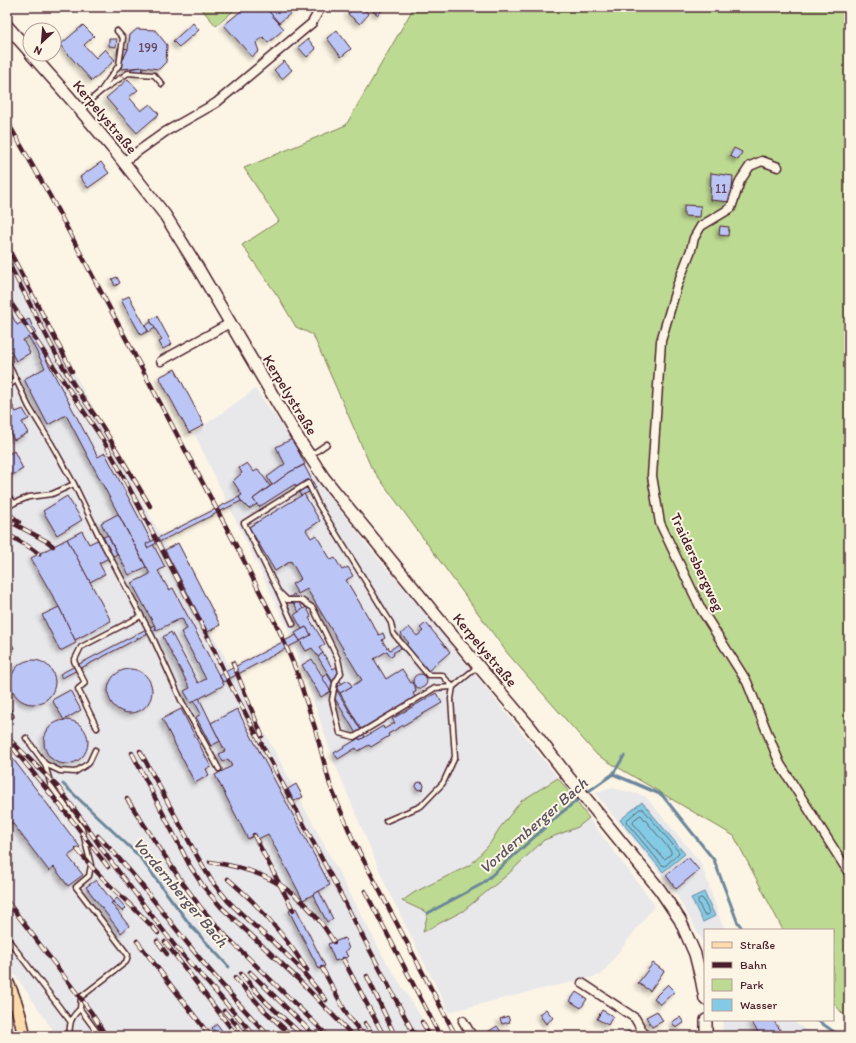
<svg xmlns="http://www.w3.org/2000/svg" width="856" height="1043" viewBox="0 0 856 1043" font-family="Itim,sans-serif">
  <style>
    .built { fill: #e8e7ea }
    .green { fill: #bdda92; stroke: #847c5e }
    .water { fill: #83cbe4; stroke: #6c869a }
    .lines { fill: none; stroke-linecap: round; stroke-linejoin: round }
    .shore { stroke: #616475; stroke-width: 1 }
    .stream { stroke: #6c869a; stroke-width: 3 }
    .building { fill: #bbc6f7; stroke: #4a1f2b; filter: url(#shadow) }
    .service-casing { stroke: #4a1f2b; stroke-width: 7 }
    .minor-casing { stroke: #4a1f2b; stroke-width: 11 }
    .secondary-casing { stroke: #4a1f2b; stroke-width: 14 }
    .primary-casing { stroke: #4a1f2b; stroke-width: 15 }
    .service { stroke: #fcf5e5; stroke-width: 4 }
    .minor { stroke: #fcf5e5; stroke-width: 8 }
    .secondary { stroke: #fcf5e5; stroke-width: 11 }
    .primary { stroke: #fcdcac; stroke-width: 12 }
    .rail-casing { stroke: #4a1f2b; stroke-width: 4.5 }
    .rail { stroke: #fcf5e5; stroke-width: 3; stroke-dasharray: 9; stroke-linecap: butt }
    .oneway { stroke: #a38a88 }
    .labels { text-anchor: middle; stroke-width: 4; stroke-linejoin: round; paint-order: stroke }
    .number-label { font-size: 13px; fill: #66495e }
    .street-label { font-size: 15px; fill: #4a1f2b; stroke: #fcf5e5 }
    .water-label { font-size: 16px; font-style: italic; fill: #5b5362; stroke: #fcf5e5 }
  </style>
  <defs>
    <filter id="shadow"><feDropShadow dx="-3" dy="3" stdDeviation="2" flood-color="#0004"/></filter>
  </defs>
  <rect width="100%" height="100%" fill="#fcf5e5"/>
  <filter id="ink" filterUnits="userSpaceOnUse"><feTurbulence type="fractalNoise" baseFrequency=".025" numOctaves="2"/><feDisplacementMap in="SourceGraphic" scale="8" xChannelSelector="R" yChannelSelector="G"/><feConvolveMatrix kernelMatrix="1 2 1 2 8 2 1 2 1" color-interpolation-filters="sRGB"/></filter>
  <g filter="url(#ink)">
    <g class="built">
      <polygon points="7,239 57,340 383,956 433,1036 57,1036 7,963"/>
      <polygon points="255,389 292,439 309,469 375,555 426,614 474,673 558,778 655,905 601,975 529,992 449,1012 386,886 333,759 299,658 286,625 194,433"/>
      <polygon points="613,788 645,796 701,863 721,922 726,930 705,930 705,945 675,892 595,793"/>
      <polygon points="723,1020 793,1020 798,1025 817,1036 722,1036"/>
    </g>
    <g class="green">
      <polygon points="200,7 238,7 216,26"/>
      <polygon points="414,7 849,7 849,1018 842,1013 833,1002 833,930 783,930 734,836 597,755 508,654 371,467 313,335 296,327 279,298 242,245 279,221 244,168 346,125"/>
      <polygon points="558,778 589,818 578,827 544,840 506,876 463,911 423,932 428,913 402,901 415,892 470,865 489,845 499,829 521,801"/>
    </g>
    <g class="water">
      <polygon points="642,802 685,854 663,872 620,820"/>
      <polygon points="704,892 715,916 703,922 691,898"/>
    </g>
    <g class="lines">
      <g class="shore">
        <polygon points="640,809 643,809 679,852 678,854 665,866 662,865 626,822 627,820"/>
        <polygon points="641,815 671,851 671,854 665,859 663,858 633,823 634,820"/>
        <polygon points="701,898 703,899 709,912 709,914 706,915 704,915 698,902 698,900"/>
      </g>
      <g class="stream">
        <polyline points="613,774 624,756"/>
        <polyline points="63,784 139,856 191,926 229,967"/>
        <polyline points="586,793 613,774 662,795 714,860 737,921 743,930"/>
        <polyline points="428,913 482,884 561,813 581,797"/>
        <polyline points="817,1020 840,1036"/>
      </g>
    </g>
    <g class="building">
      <polygon points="246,7 265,7 284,29 268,43 263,37 256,43 259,51 252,57 224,25"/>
      <polygon points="265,7 298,7 279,23"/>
      <polygon points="354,7 361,7 369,14 360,24 348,14"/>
      <polygon points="377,7 384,8 378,15 373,11"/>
      <polygon points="193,23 199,30 179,47 173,41"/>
      <polygon points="83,25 94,36 84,45 96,58 105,49 115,60 92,81 60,45"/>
      <polygon points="137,29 155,30 167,45 166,62 159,69 143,67 121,69 122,61 128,49 130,35"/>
      <polygon points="337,30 351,49 341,57 327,38"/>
      <polygon points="109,39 117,39 116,47 109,46"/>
      <polygon points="308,39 316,49 307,57 298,47"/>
      <polygon points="118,47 128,49 122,61 117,55"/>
      <polygon points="284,61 292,70 282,79 274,70"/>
      <polygon points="143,67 142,76 135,75 130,69"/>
      <polygon points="128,79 138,90 129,97 141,111 150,104 159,114 137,133 106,98"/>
      <polygon points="734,148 742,152 738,160 730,156"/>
      <polygon points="101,162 109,173 88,188 80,177"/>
      <polygon points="711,173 733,176 731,202 710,200"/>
      <polygon points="684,205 701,206 700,217 684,216"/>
      <polygon points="720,226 729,227 728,236 719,235"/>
      <polygon points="117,277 120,283 115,286 112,279"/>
      <polygon points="129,296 148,331 141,335 121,300"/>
      <polygon points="7,306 17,325 29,319 36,333 33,335 98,457 105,453 165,567 158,571 169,590 173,588 224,685 191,703 184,691 190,688 163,637 171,632 198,683 206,679 181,632 187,629 182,618 157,630 132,583 150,574 66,415 48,425 24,379 45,368 29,337 23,340 30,353 16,361 7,344"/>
      <polygon points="157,316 172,344 163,349 159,342 162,340 150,320"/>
      <polygon points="151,322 155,328 149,332 145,326"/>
      <polygon points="175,369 204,425 189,433 159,377"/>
      <polygon points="10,401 16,412 23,409 29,419 22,422 28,433 14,440 7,427 7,403"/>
      <polygon points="292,439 305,464 290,472 272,485 267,477 285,464 276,447"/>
      <polygon points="14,451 23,469 7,478 7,455"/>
      <polygon points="247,463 254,472 258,469 270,486 253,499 257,504 249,509 241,501 239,497 242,495 233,481 242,473 239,468"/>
      <polygon points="304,465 316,488 301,496 295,484 259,507 253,499 290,472"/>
      <polygon points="304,494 320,521 306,530 311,538 316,535 331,560 335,558 342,570 348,567 353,576 346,580 379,635 383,633 385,638 382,640 387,648 388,647 390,650 399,644 401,648 393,653 394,655 391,657 387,651 374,659 386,679 402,669 411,683 413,682 415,686 416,692 413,693 415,697 361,729 340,693 362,680 307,589 298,594 292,584 301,579 291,561 275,571 249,527"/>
      <polygon points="67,496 82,520 57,535 43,511"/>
      <polygon points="239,497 241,501 147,548 146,544"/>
      <polygon points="118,514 146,567 129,575 101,523"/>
      <polygon points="82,531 89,544 108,535 117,554 99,563 105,574 90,582 67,539"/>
      <polygon points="67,539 111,621 75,640 59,607 31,558"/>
      <polygon points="178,543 220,625 208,632 165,550"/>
      <polygon points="294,594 303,609 299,612 290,597"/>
      <polygon points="59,607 75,640 76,643 60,651 42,615"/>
      <polygon points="306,607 310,614 311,617 309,618 325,644 319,648 323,653 318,657 312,648 306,651 300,641 311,635 306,627 302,629 294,615"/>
      <polygon points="426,623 450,652 428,671 406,645 409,643 401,634 409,627 417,636 423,631 420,628"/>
      <polygon points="154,625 156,629 62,678 60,674"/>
      <polygon points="306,627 311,635 300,641 295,633"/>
      <polygon points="7,634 14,648 7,652"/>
      <polygon points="296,635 300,641 223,682 219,675"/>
      <polygon points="323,653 333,669 336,667 340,673 336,675 342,684 336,687 318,657"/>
      <polygon points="312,659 331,691 321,697 302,665"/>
      <circle cx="33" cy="682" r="22"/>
      <circle cx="130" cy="691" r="22"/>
      <polygon points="327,674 365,737 360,740 322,677"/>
      <circle cx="420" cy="681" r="7"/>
      <polygon points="348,680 352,686 340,693 336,687"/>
      <polygon points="70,690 81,710 64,720 52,700"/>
      <polygon points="436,693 442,703 388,734 389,736 371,747 369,745 358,751 356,748 338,759 334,753 359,738 360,740 383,726 384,729 395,723 392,719"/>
      <polygon points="199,698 220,741 211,746 196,717 201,714 194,701"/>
      <polygon points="181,709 211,767 206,769 209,775 195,783 162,719"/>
      <polygon points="237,709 330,885 303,900 268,834 258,839 256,834 248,839 215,775 232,766 228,759 223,762 219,754 225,751 211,723"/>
      <circle cx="66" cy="742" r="22"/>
      <polygon points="7,751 80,847 68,856 83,875 68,886 54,867 49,871 7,816"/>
      <circle cx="420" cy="786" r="4"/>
      <polygon points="296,784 303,797 294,801 288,789"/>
      <polygon points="688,857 699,870 676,889 666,875"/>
      <polygon points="96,880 113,902 111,903 129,926 121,933 86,887"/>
      <polygon points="319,891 333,919 327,922 313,895"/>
      <polygon points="117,898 126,908 122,911 113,902"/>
      <polygon points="296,908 325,966 319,969 289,911"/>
      <polygon points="345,938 349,949 345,951 348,957 335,961 328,944"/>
      <polygon points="653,963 664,971 650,991 638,983"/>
      <polygon points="668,984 675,991 660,1005 654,998"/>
      <polygon points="576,992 587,999 581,1008 570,1001"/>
      <polygon points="546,1009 553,1018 546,1024 539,1014"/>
      <polygon points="602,1010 613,1016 608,1025 597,1019"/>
      <polygon points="657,1011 663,1021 652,1027 646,1017"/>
      <polygon points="508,1016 510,1022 502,1024 500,1019"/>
      <polygon points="680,1017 684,1023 676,1028 672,1022"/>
      <polygon points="750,1020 773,1020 781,1031 774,1036 761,1036"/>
      <polygon points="217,1024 226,1036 218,1036 212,1028"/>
      <polygon points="497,1026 504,1036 482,1036"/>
      <polygon points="630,1030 634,1036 620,1036"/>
    </g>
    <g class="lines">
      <defs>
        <g id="service">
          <polyline points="102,89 119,65 123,38 117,31"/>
          <polyline points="80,109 101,91 128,73 154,75 162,84"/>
          <polyline points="7,361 29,407 51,443 74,484 52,494 29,497 14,503 7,508"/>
          <polyline points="7,387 16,380"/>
          <polyline points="311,455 327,444"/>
          <polyline points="74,484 98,534 153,638 181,700 219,769"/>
          <polyline points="7,495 14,503"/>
          <polyline points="278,591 287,600 301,600 313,608 338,659 341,673 335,683 332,700 340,733 354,737 435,688 453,687 442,675 428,675 393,633 391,623 318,504 308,483 244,523 278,591 293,624"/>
          <polyline points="7,709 11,716"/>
          <polyline points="97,728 78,689 85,683 74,661 81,647 141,616"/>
          <path d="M26 738 45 764 51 786 82 829 91 865 89 876 76 887 128 955 126 962 81 997 80 1009C70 1018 70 1023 69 1036"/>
          <polyline points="45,764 60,771 75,772 89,763 95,750"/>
          <polyline points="386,821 421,806 443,783 455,757 451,699 453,687 477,667"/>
          <polyline points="7,938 70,1021"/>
          <polyline points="80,1009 100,1036"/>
        </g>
        <g id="minor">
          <polyline points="123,162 165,132 216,103 312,23 321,7"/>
          <polyline points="778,167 762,161 750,166 740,181 731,208 701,226 694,238 691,250 677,286 661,341 652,476 660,523 701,609 747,682 780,764 849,873"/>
          <polyline points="161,361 230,323"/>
          <polyline points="582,983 635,1018 645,1036"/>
          <polyline points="463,1021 472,1036"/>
        </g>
        <g id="secondary">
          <polyline points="7,26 30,52"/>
          <polyline points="31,54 70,98 114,150 165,215 198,268 296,435 324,478 447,629 530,727 570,779 660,890 680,920 695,954 701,978 705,999"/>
          <polyline points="706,1036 706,1020"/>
        </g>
        <path id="primary" d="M7 982C15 999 21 1017 24 1036"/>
      </defs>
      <use href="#service" class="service-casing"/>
      <use href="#minor" class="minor-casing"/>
      <use href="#secondary" class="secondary-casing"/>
      <use href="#primary" class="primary-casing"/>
      <use href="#service" class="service"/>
      <use href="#minor" class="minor"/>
      <use href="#secondary" class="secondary"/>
      <use href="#primary" class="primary"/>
      <defs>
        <g id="rail">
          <polyline points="7,121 50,196 240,553 279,630 296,670 315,728 330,785 353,840 456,1036"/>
          <polyline points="7,246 72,371"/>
          <polyline points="7,260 58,358 74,385 102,426 150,506"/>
          <polyline points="7,297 103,440 116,463 208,637 229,682 415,1036"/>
          <polyline points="7,512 19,522"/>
          <polyline points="7,520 48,542 53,546"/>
          <polyline points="7,534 31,548 39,554"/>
          <polyline points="233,663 262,736"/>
          <polyline points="7,737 58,787 80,817 109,859 175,946 255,1036"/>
          <polyline points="13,748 71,819 108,867"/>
          <polyline points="140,751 197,856 211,880 228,901 250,922 280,948 298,966 326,1000"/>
          <polyline points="132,753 190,866 203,886 221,907 298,979 353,1036"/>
          <polyline points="127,799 182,882 201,908 227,937 328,1036"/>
          <polyline points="254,835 293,910"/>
          <path d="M98 836C130 868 156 904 184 939 211 973 239 1005 269 1036"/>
          <path d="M77 849C100 880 132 904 158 933"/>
          <path d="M210 862C220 864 230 865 240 868 284 880 310 903 334 942"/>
          <path d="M228 879C236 886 245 894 253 902 273 923 292 946 307 970"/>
          <polyline points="365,891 440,1036"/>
          <polyline points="7,901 91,1012 106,1036"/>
          <polyline points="137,941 210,1036"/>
          <polyline points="157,941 167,954"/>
          <polyline points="165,942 237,1036"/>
          <polyline points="343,959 384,1036"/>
          <polyline points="322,968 348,1016 364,1036"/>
          <polyline points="250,972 315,1036"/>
          <polyline points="241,974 267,1003 303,1036"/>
          <polyline points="367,976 395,1036"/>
          <polyline points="235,978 264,1010 292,1036"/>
          <polyline points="224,1011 247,1036"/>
          <polyline points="422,1022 430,1036"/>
          <polyline points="365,1023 374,1036"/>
        </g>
      </defs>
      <use href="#rail" class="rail-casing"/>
      <use href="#rail" class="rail"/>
    </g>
    <defs><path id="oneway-chevron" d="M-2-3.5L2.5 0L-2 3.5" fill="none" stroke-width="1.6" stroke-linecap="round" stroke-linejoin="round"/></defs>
    <use class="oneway" href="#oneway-chevron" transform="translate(122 78) rotate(-32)"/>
  </g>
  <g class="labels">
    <g class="number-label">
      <text x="148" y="52">199</text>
      <text x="721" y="193">11</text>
    </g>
    <g class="street-label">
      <text transform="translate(105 117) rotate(50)" y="5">Kerpelystraße</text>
      <text transform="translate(290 395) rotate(59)" y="5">Kerpelystraße</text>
      <text transform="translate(697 562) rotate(65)" y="5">Traidersbergweg</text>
      <text transform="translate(485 650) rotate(50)" y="5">Kerpelystraße</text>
    </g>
    <g class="water-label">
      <text transform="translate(533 825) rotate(-41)" y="6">Vordernberger Bach</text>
      <text transform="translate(181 892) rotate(50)" y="6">Vordernberger Bach</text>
    </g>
  </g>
  <rect width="856" height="1043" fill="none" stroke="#fcf5e5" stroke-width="24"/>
  <rect x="12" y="12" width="832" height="1019" fill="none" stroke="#4a1f2b" stroke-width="1.5" filter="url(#ink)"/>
  <rect x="704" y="929" width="130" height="92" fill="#fcf5e5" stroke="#b59f9b"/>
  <rect x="712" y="942" width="20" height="6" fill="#fcdcac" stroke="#b59f9b"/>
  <text x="740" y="949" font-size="12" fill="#4a1f2b">Straße</text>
  <rect x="712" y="962" width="20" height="6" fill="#4a1f2b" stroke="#b59f9b"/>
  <text x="740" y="969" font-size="12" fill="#4a1f2b">Bahn</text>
  <rect x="712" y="979" width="20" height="12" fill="#bdda92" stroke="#b59f9b"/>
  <text x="740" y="989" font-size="12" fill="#4a1f2b">Park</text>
  <rect x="712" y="999" width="20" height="12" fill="#83cbe4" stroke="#b59f9b"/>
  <text x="740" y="1009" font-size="12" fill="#4a1f2b">Wasser</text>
  <g transform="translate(42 42) rotate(206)"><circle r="19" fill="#fcf5e5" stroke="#b59f9b"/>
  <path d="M0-3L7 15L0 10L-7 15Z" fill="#4a1f2b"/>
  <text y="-6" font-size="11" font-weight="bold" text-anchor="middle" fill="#4a1f2b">N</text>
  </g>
</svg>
